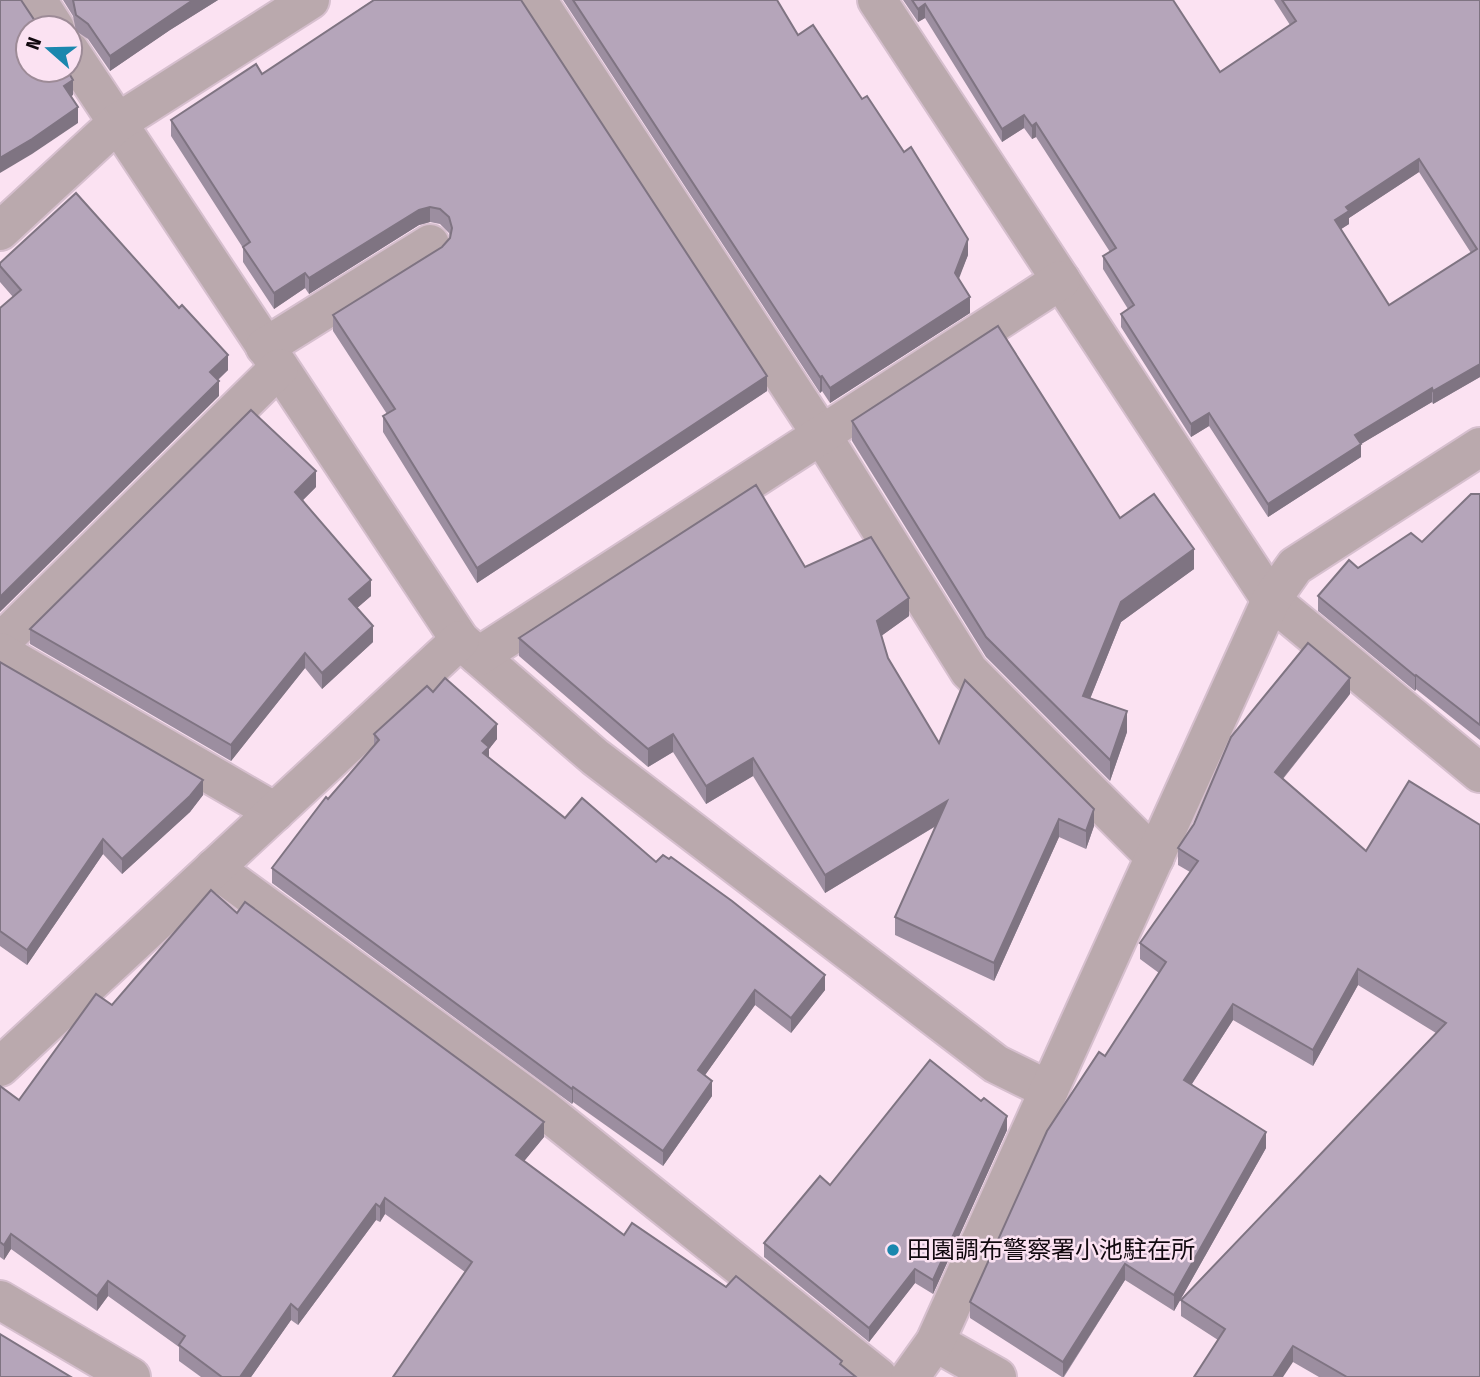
<svg xmlns="http://www.w3.org/2000/svg" width="1480" height="1377" viewBox="0 0 1480 1377" font-family="'Fira Sans Condensed','Noto Sans JP',sans-serif">
  <style>
    .lines { fill: none; stroke-linecap: round; stroke-linejoin: round }
    .minor-casing { stroke: #d6bfce; stroke-width: 42 }
    .minor { stroke: #baa9ad; stroke-width: 38 }
    .wall { fill: #9c8ea0; fill-rule: evenodd }
    .shaded-wall { fill: #7f7482 }
    .building { fill: #b5a5ba; stroke: #7f7482; stroke-width: 2; fill-rule: evenodd }
    .poi-dot { fill: #1a87ae; stroke: #fbe2f2; stroke-width: 2.5 }
    .labels { text-anchor: middle; stroke-width: 5; stroke-linejoin: round; paint-order: stroke }
    .poi-label { font-size: 24px; fill: #11090f; stroke: #fbe2f2; text-anchor: start }
  </style>
  <rect width="100%" height="100%" fill="#fbe2f2"/>
  <g class="lines">
    <defs>
      <g id="minor">
        <polyline points="37,0 55,28"/>
        <polyline points="537,0 821,434 969,671 1155,857"/>
        <polyline points="877,0 1271,600 1480,773"/>
        <polyline points="70,51 460,640 595,757 996,1064 1049,1090"/>
        <polyline points="0,231 117,123 310,0"/>
        <polyline points="265,347 430,244"/>
        <polyline points="0,643 279,368"/>
        <polyline points="0,652 275,812"/>
        <polyline points="479,656 1061,280"/>
        <polyline points="214,868 542,1108 878,1377"/>
        <polyline points="0,1067 460,640"/>
        <polyline points="0,1300 131,1377"/>
        <polyline points="935,1342 997,1377"/>
        <polyline points="910,1377 935,1342 958,1291 1271,600 1295,566 1480,447"/>
      </g>
    </defs>
    <use href="#minor" class="minor-casing"/>
    <use href="#minor" class="minor"/>
  </g>
  <g class="wall">
    <polygon points="63,0 218,0 170,30 110,71 88,39 76,31 73,16"/>
    <polygon points="373,0 521,0 767,391 477,583 383,432 383,416 387,414 333,331 333,315 442,247 450,238 449,233 440,224 430,222 419,225 309,294 305,288 274,309 243,262 243,248 171,136 171,120 262,74"/>
    <polygon points="563,0 777,0 798,35 862,99 968,255 958,279 970,313 830,403 822,391 820,393"/>
    <path d="M903 0H1173L1220 72 1290 25 1274 0H1480V377L1433 404 1432 402 1361 444V457L1268 517 1209 426 1191 437 1121 327V314L1128 309 1103 269V256L1110 252 1036 137 1032 139 1024 128 1002 142 925 18 918 22ZM1419 172 1471 253 1389 305 1341 229 1349 224V218Z"/>
    <polygon points="0,263 228,370 218,380 219,396 13,297 0,282"/>
    <polygon points="852,421 1120,518 1194,569 1121,622 1090,699 1127,732 1110,781 986,657 852,441"/>
    <polygon points="316,487 303,500 371,596 357,608 373,642 322,689 305,668 231,761 30,644 30,629"/>
    <polygon points="1480,494 1480,740 1416,689 1415,691 1318,611 1318,596 1358,568 1422,542"/>
    <polygon points="805,567 909,616 881,636 888,658 939,743 1094,826 1086,849 1059,837 994,981 895,935 895,917 936,826 825,893 753,776 706,804 673,752 648,767 519,656 519,638"/>
    <polygon points="0,662 203,795 190,812 122,874 103,854 27,965 0,946"/>
    <polygon points="433,692 497,739 489,749 489,758 565,818 656,862 825,990 791,1033 755,1005 705,1075 712,1096 663,1166 573,1102 572,1104 272,883 272,868 328,799 374,745 374,734"/>
    <polygon points="1350,694 1283,779 1366,851 1480,825 1480,1377 1319,1377 1293,1362 1218,1340 1181,1316 1181,1300 1436,1033 1358,985 1313,1066 1233,1020 1192,1084 1266,1148 1174,1311 1125,1280 1064,1377 1062,1377 970,1318 970,1302 1105,1056 1159,973 1140,959 1140,943 1190,872 1178,865 1178,848"/>
    <polygon points="237,913 544,1137 524,1161 624,1235 726,1287 842,1361 465,1272 385,1214 380,1222 376,1220 298,1325 291,1320 251,1377 201,1377 179,1361 179,1347 108,1296 97,1311 11,1249 4,1260 0,1257 0,1086 19,1100 112,1005"/>
    <polygon points="1007,1130 933,1294 915,1283 869,1342 764,1257 764,1243 830,1185"/>
  </g>
  <g class="shaded-wall">
    <polygon points="193,0 218,0 170,30 110,71 110,56"/>
    <polygon points="925,4 925,18 918,22 918,9"/>
    <polygon points="73,80 73,95 64,102 64,86"/>
    <polygon points="78,107 78,123 32,154 0,173 0,158"/>
    <polygon points="1024,115 1024,128 1002,142 1002,129"/>
    <polygon points="1036,123 1036,137 1032,139 1032,126"/>
    <polygon points="1419,159 1419,172 1349,218 1349,224 1335,233 1335,220 1346,207"/>
    <polygon points="430,207 430,222 419,225 309,294 309,278 419,210"/>
    <polygon points="968,239 968,255 955,289 955,273"/>
    <polygon points="305,273 305,288 274,309 274,293"/>
    <polygon points="970,297 970,313 830,403 830,388"/>
    <polygon points="228,355 228,370 210,387 210,372"/>
    <polygon points="1480,364 1480,377 1433,404 1433,391"/>
    <polygon points="767,376 767,391 477,583 477,568"/>
    <polygon points="822,376 822,391 820,393 820,377"/>
    <polygon points="219,381 219,396 0,612 0,597"/>
    <polygon points="1432,388 1432,402 1361,444 1361,457 1268,517 1268,504 1355,435"/>
    <polygon points="1209,413 1209,426 1191,437 1191,424"/>
    <polygon points="316,471 316,487 295,508 295,492"/>
    <polygon points="1194,549 1194,569 1121,622 1083,716 1083,696 1121,602"/>
    <polygon points="371,580 371,596 349,615 349,599"/>
    <polygon points="909,598 909,616 877,639 877,621"/>
    <polygon points="373,626 373,642 322,689 322,673"/>
    <polygon points="305,653 305,668 231,761 231,745"/>
    <polygon points="1416,675 1416,689 1415,691 1415,676"/>
    <polygon points="1350,678 1350,694 1275,788 1275,772"/>
    <polygon points="1127,711 1127,732 1110,781 1110,760"/>
    <polygon points="497,724 497,739 489,749 489,762 483,769 482,741"/>
    <polygon points="673,734 673,752 648,767 648,749"/>
    <polygon points="753,758 753,776 706,804 706,786"/>
    <polygon points="203,780 203,795 190,812 122,874 122,859"/>
    <polygon points="947,801 947,819 825,893 825,875"/>
    <polygon points="1094,809 1094,826 1086,849 1086,831"/>
    <polygon points="1059,819 1059,837 994,981 994,963"/>
    <polygon points="103,839 103,854 27,965 27,950"/>
    <polygon points="1358,969 1358,985 1313,1066 1313,1050"/>
    <polygon points="825,975 825,990 791,1033 791,1018"/>
    <polygon points="755,990 755,1005 698,1085 698,1070"/>
    <polygon points="1233,1004 1233,1020 1184,1096 1184,1080"/>
    <polygon points="712,1081 712,1096 663,1166 663,1151"/>
    <polygon points="573,1087 573,1102 572,1104 572,1089"/>
    <polygon points="1007,1116 1007,1130 933,1294 933,1280"/>
    <polygon points="544,1122 544,1137 516,1171 516,1155"/>
    <polygon points="1266,1132 1266,1148 1174,1311 1174,1295"/>
    <polygon points="385,1198 385,1214 380,1222 380,1207"/>
    <polygon points="376,1204 376,1220 298,1325 298,1310"/>
    <polygon points="11,1234 11,1249 4,1260 4,1245"/>
    <polygon points="1125,1264 1125,1280 1063,1377 1063,1362"/>
    <polygon points="915,1269 915,1283 869,1342 869,1328"/>
    <polygon points="108,1281 108,1296 97,1311 97,1296"/>
    <polygon points="291,1304 291,1320 251,1377 240,1377"/>
    <polygon points="1293,1346 1293,1362 1283,1377 1273,1377"/>
  </g>
  <g class="building">
    <polygon points="0,0 21,0 37,24 42,28 28,28 28,70 67,70 73,80 64,86 78,107 32,139 0,158"/>
    <polygon points="73,0 193,0 110,56 88,24 76,15"/>
    <polygon points="374,0 521,0 767,376 477,568 383,416 395,409 333,315 442,247 450,238 452,228 449,217 440,209 430,207 419,210 309,278 305,273 274,293 243,247 250,242 171,120 256,64 262,74"/>
    <polygon points="573,0 777,0 798,35 813,25 862,99 867,96 904,152 911,147 968,239 955,273 970,297 830,388 822,376 820,377"/>
    <path d="M912 0H1173L1220 72 1296 21 1282 0H1480V364L1433 391 1432 388 1355 435 1361 444 1268 504 1209 413 1191 424 1121 314 1134 305 1103 256 1116 248 1036 123 1032 126 1024 115 1002 129 925 4 918 9ZM1419 159 1477 249 1389 305 1335 220 1349 211 1346 207Z"/>
    <polygon points="76,193 179,308 182,305 228,355 210,372 219,381 0,597 0,308 21,290 0,266 0,263"/>
    <polygon points="998,326 1120,518 1154,494 1194,549 1121,602 1083,696 1127,711 1110,760 986,637 852,421"/>
    <polygon points="251,410 316,471 295,492 371,580 349,599 373,626 322,673 305,653 231,745 30,629"/>
    <polygon points="756,485 805,567 871,537 909,598 877,621 888,658 939,743 965,680 1094,809 1086,831 1059,819 994,963 895,917 947,801 825,875 753,758 706,786 673,734 648,749 519,638"/>
    <polygon points="1471,494 1480,494 1480,725 1416,675 1415,676 1318,596 1349,560 1358,568 1411,533 1422,542"/>
    <polygon points="1308,643 1350,678 1275,772 1366,851 1409,781 1480,825 1480,1377 1347,1377 1293,1346 1273,1377 1194,1377 1225,1329 1181,1300 1446,1023 1358,969 1313,1050 1233,1004 1184,1080 1266,1132 1174,1295 1125,1264 1063,1362 970,1302 1047,1131 1099,1052 1105,1056 1166,962 1140,943 1198,861 1178,848 1194,824 1231,737"/>
    <polygon points="0,662 203,780 190,796 122,859 103,839 27,950 0,931"/>
    <polygon points="445,678 497,724 482,741 489,747 483,753 565,818 582,798 656,862 663,855 669,859 671,857 732,901 825,975 791,1018 755,990 698,1070 712,1081 663,1151 573,1087 572,1089 272,868 326,797 328,799 379,740 374,734 427,686 433,692"/>
    <polygon points="211,890 237,913 245,902 544,1122 516,1155 624,1235 632,1223 726,1287 736,1276 842,1361 840,1364 856,1377 393,1377 472,1262 385,1198 380,1207 376,1204 298,1310 291,1304 240,1377 222,1377 179,1345 185,1336 108,1281 97,1296 11,1234 4,1245 0,1242 0,1086 19,1100 96,994 112,1005"/>
    <polygon points="930,1060 981,1101 984,1098 1007,1116 933,1280 915,1269 869,1328 764,1243 820,1176 830,1185"/>
    <polygon points="0,1334 71,1377 0,1377"/>
  </g>
  <circle class="poi-dot" cx="893" cy="1250" r="7"/>
  <g class="labels">
    <g class="poi-label">
      <text x="907" y="1258">田園調布警察署小池駐在所</text>
    </g>
  </g>
  <g transform="translate(49 49) rotate(290)"><circle r="33" fill="#fbe2f2" stroke="#9d8b97" stroke-width="2"/>
  <path d="M0-5L12 26L0 18L-12 26Z" fill="#1a87ae"/>
  <text y="-10" font-size="19" font-weight="bold" text-anchor="middle" fill="#11090f">N</text>
  </g>
</svg>
